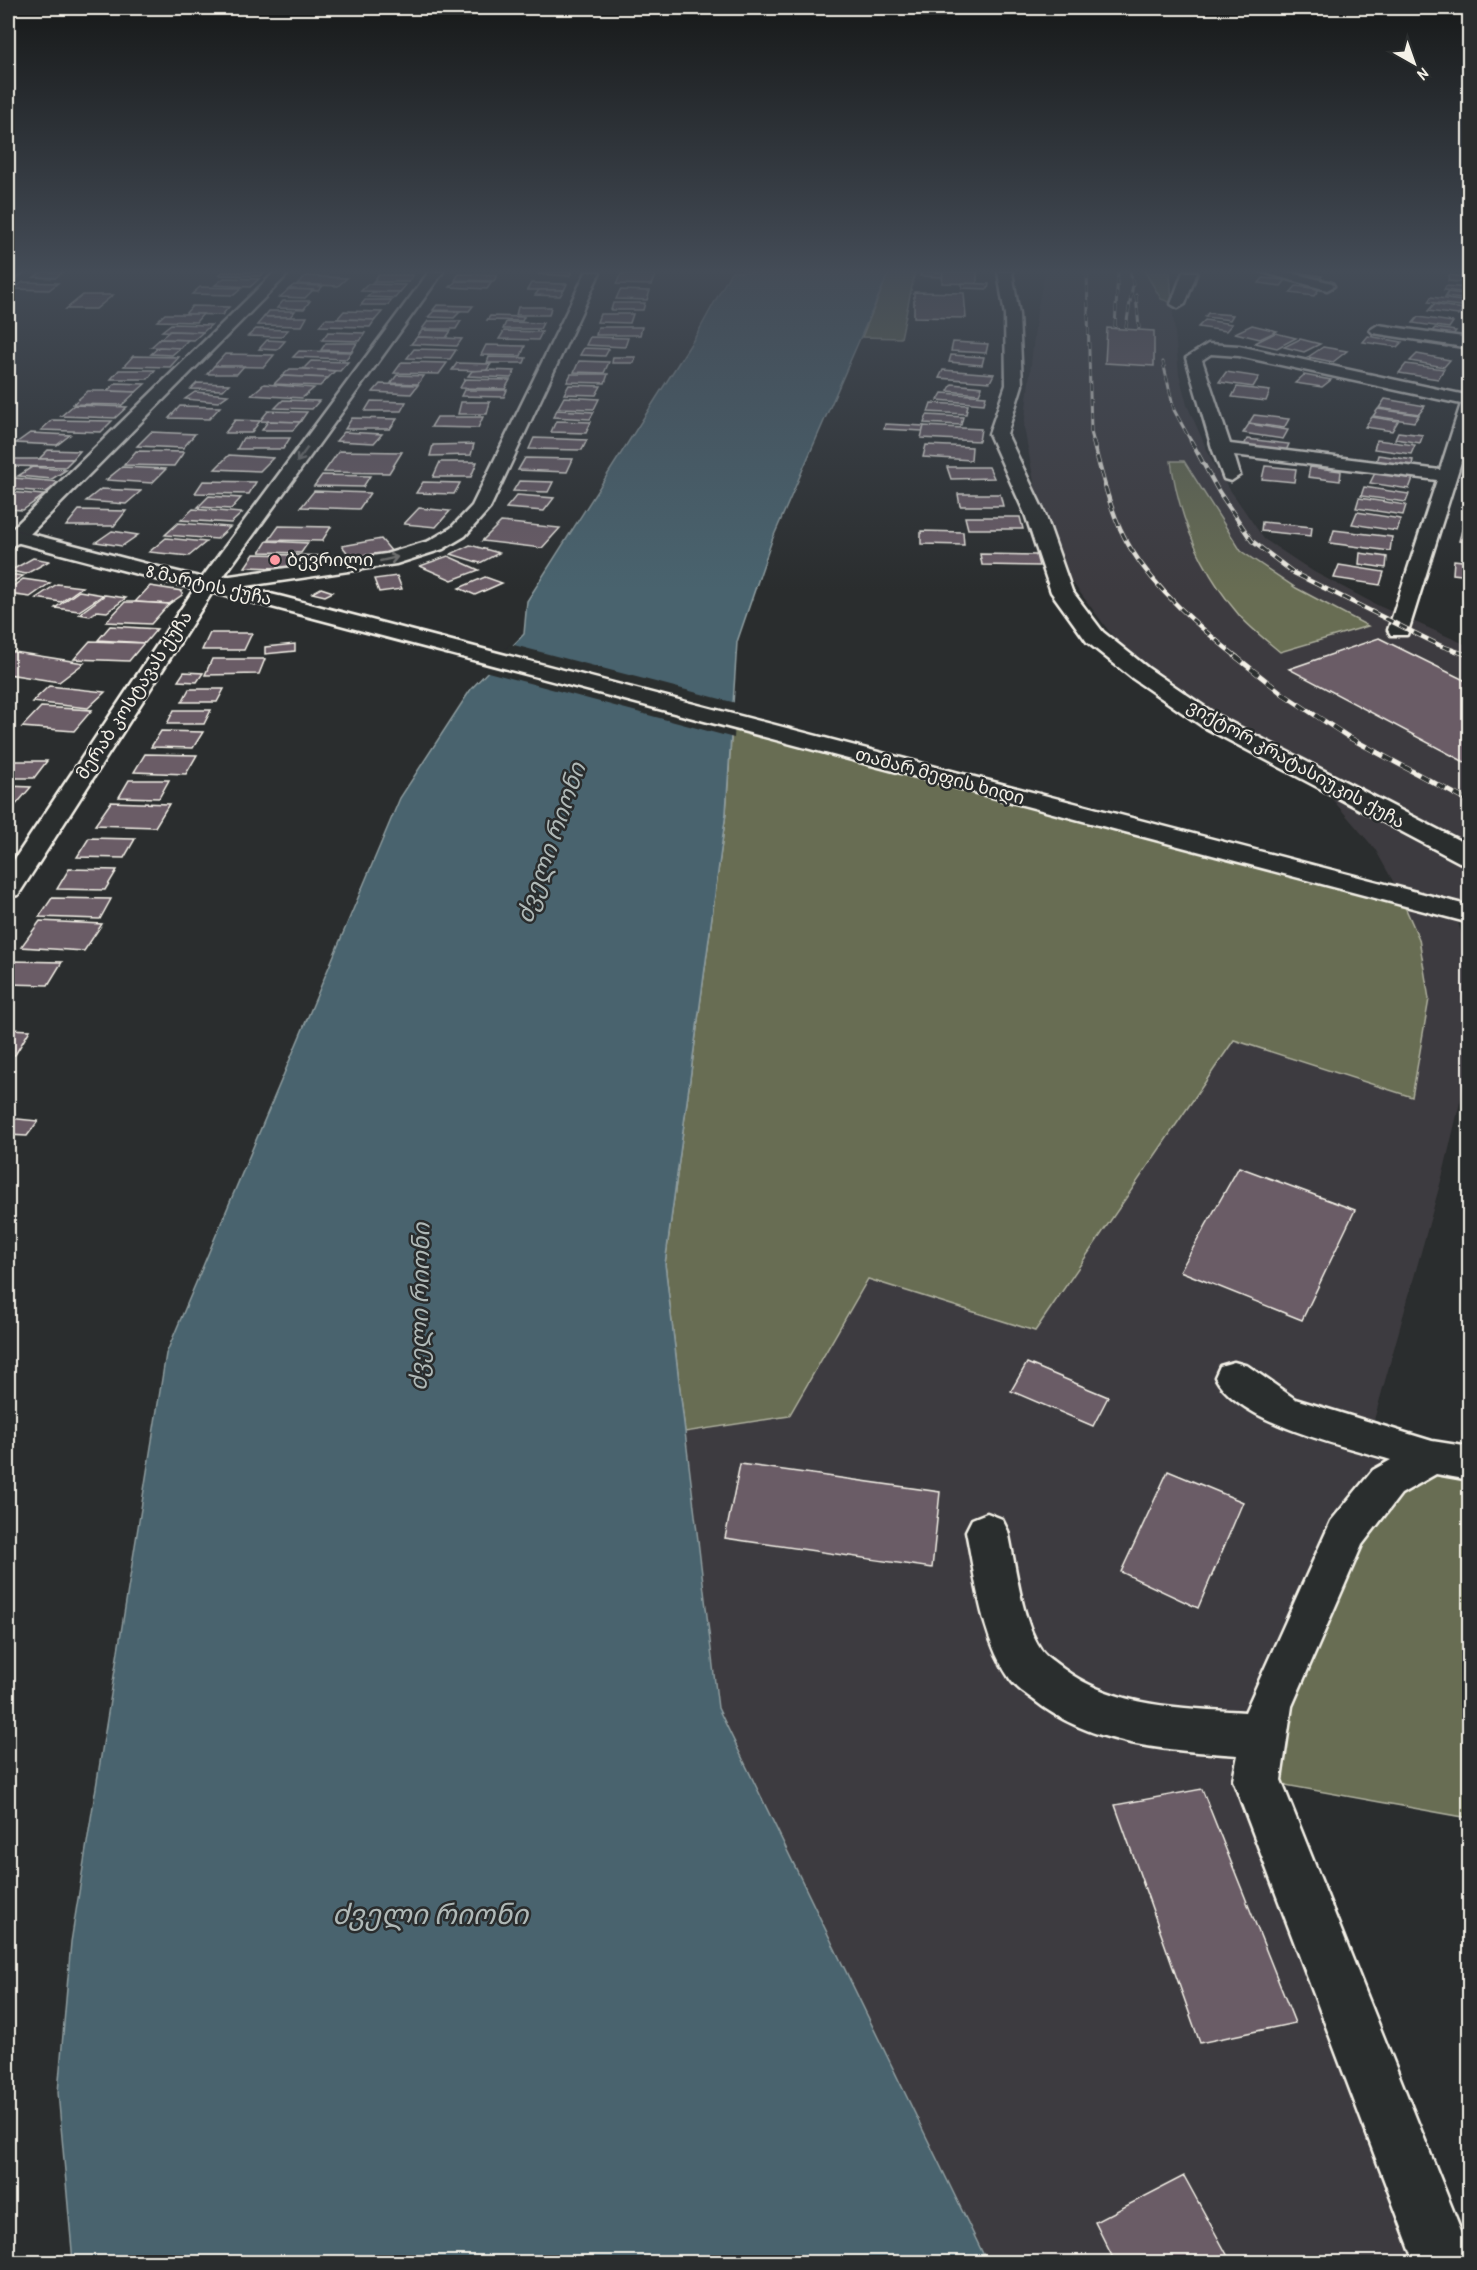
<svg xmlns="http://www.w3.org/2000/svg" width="1477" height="2270" viewBox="0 0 1477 2270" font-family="'Patrick Hand','Noto Sans Georgian',sans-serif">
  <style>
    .built { fill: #3d3b3f; fill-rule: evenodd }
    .green { fill: #676d53; stroke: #aeaf9e; stroke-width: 1.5 }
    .water { fill: #4a646e; stroke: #8e9c9f; stroke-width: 1.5 }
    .pier { fill: #2a2d2e }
    .building { fill: #6a5b66; stroke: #f4f1e8; stroke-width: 1.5 }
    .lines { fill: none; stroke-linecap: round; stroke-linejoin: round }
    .minor-casing { stroke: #f4f1e8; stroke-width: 5 }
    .highway-casing { stroke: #f4f1e8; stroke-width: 5 }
    .minor { fill: #2a2d2e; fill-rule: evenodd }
    .highway { fill: #2a2d2e; fill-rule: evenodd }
    .rail-far2-casing { stroke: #f4f1e8; stroke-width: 3 }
    .rail-far1-casing { stroke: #f4f1e8; stroke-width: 4.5 }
    .rail-casing { stroke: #f4f1e8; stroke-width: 5 }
    .rail-far2 { stroke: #2a2d2e; stroke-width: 2; stroke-dasharray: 7; stroke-linecap: butt }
    .rail-far1 { stroke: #2a2d2e; stroke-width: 3; stroke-dasharray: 8; stroke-linecap: butt }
    .rail { stroke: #2a2d2e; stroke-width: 4; stroke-dasharray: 10; stroke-linecap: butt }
    .oneway { stroke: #71726f }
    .poi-dot { fill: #ff9aa2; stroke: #2a2d2e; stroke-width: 2 }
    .labels { text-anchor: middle; stroke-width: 5; stroke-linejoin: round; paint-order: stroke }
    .far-poi-label { font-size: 18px; fill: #f4f1e8; stroke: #2a2d2e; text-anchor: start }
    .far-street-label { font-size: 18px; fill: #f4f1e8; stroke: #2a2d2e }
    .water-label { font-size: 24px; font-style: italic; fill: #b0b9b7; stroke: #2a2d2e }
    .near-water-label { font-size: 28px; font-style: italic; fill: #b0b9b7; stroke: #2a2d2e }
  </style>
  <rect width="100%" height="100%" fill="#2a2d2e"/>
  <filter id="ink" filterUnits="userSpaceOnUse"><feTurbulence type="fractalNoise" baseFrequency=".0167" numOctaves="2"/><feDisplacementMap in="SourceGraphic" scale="12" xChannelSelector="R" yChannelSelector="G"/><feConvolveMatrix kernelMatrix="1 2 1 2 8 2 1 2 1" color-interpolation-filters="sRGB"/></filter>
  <g filter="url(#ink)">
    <path class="built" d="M1045 272H1145L1161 299 1172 303 1179 374 1187 405 1215 468 1264 539 1314 572 1379 606 1469 646V926L1458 923 1469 954V1064L1444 1170 1369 1438 1432 1457 1257 1780 1444 2262H987L718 1708 685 1432 789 1416 868 1279 1035 1331 1234 1040 1412 1097 1419 939 1394 883 1375 849 1313 777 1230 726 1120 646 1069 578 1036 493 1024 427 1037 310ZM1184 461 1241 551 1296 588 1194 548Z"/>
    <g class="green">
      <polygon points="889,272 915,272 901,338 862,337"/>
      <polygon points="1145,272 1170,272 1172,303 1161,299"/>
      <path d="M1171 461H1184L1241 551 1296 588 1368 626 1280 652C1266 640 1250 628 1239 615 1201 570 1179 519 1171 461Z"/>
      <polygon points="732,725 1405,907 1419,939 1429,999 1412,1097 1234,1040 1035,1331 868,1279 789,1416 685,1432 665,1264 726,813"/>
      <polygon points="1469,1464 1469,1818 1257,1780 1387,1482"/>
    </g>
    <polygon class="water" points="731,272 889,272 772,540 737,642 726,813 665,1264 718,1708 987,2262 73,2262 58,2092 71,1942 166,1354 400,798 471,689 524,634 527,601 697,334"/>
    <polygon class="pier" points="510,644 736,703 734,738 484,671"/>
    <g class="building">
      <polygon points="42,272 63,272 55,278 34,277"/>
      <polygon points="222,272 265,272 261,276 219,275"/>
      <polygon points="541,272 572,272 569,276 539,274"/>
      <polygon points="921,272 943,272 943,277 920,276"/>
      <polygon points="943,272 977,272 977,284 942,283"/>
      <polygon points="1293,272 1297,272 1322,276 1318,281 1289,277"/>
      <polygon points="459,274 497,275 494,281 455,280"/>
      <polygon points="621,274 656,274 651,285 616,284"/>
      <polygon points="378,275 413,275 409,282 373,282"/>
      <polygon points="1449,275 1470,278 1470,283 1448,281"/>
      <polygon points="306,276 347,278 338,286 297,284"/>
      <polygon points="224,278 259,279 250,287 215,285"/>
      <polygon points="1263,278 1286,280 1281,286 1259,283"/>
      <polygon points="456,281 492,282 487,289 450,287"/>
      <polygon points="23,282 58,283 49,290 14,289"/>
      <polygon points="531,283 567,284 564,290 527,290"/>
      <polygon points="962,283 989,284 988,289 962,288"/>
      <polygon points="368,284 406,285 400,292 361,291"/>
      <polygon points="294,285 323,286 318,291 289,289"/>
      <polygon points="1296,286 1319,289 1314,296 1290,293"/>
      <polygon points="1446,286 1468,288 1467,293 1444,290"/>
      <polygon points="200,287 242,288 234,295 192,294"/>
      <polygon points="289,289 313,290 305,298 280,297"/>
      <polygon points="539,290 564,290 560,296 535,295"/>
      <polygon points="620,290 650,291 647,300 616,299"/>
      <polygon points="373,292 400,292 395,298 367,297"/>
      <polygon points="914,292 964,293 966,318 914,317"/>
      <polygon points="1448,292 1470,295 1470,300 1445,297"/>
      <polygon points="83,295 113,295 96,309 66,309"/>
      <polygon points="1431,297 1470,302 1470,304 1468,307 1428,302"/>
      <polygon points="365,300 392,300 388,305 361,305"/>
      <polygon points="283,301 310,301 304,309 277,308"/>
      <polygon points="613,303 645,303 643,310 611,310"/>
      <polygon points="1434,304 1463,309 1458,315 1428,311"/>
      <polygon points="437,305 473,306 469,311 433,310"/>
      <polygon points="192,306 229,307 222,315 185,314"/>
      <polygon points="518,307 551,307 549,315 516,315"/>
      <polygon points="269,311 295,311 290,317 264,317"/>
      <polygon points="344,311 382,312 375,320 337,319"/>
      <polygon points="434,311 460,312 454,318 428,317"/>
      <polygon points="1208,313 1233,315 1230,320 1205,317"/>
      <polygon points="165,314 203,314 196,322 157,321"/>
      <polygon points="600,314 633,314 630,323 597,322"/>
      <polygon points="490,316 524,317 522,321 487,320"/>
      <polygon points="264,317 307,317 302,326 257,325"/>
      <polygon points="1418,317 1453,322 1449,328 1413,323"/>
      <polygon points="325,319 337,319 375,320 370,327 319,326"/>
      <polygon points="1205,320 1232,324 1226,331 1198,327"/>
      <polygon points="428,321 461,321 456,329 422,329"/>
      <polygon points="506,322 543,323 540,329 503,329"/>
      <polygon points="171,324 211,325 203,332 162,331"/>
      <polygon points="1252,325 1277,331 1260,339 1235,333"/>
      <polygon points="598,327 642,327 640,335 596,335"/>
      <polygon points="1107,328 1154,331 1154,366 1105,363"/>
      <polygon points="1435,328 1456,331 1451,337 1430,333"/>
      <polygon points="256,329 288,330 281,337 248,336"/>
      <polygon points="422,330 451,331 446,338 417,337"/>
      <polygon points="170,331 203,332 194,340 160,339"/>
      <polygon points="504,331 542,332 538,340 499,339"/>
      <polygon points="328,332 365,333 360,341 322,340"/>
      <polygon points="1275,333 1296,338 1277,348 1255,343"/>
      <polygon points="1368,336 1402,342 1397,347 1363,342"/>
      <polygon points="417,337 446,338 462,339 457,346 411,344"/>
      <polygon points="590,337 628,338 625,347 586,345"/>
      <polygon points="1424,337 1452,342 1447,347 1419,343"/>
      <polygon points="160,339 188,340 180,348 151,347"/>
      <polygon points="1300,339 1320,344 1304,352 1284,347"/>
      <polygon points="267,340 285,341 277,350 259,349"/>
      <polygon points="953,342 988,344 986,353 951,351"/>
      <polygon points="326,343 357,343 352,351 321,350"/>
      <polygon points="486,345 525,346 521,356 481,355"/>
      <polygon points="159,347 180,348 172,355 151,354"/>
      <polygon points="1323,347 1347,351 1333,362 1308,357"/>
      <polygon points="584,348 609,349 605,356 580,355"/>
      <polygon points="414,349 456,350 450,359 407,358"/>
      <polygon points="299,351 352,352 346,359 293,357"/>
      <polygon points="225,354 274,355 264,367 214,366"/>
      <polygon points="1417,354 1450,360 1444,367 1410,361"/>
      <polygon points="951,355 984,357 982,365 949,362"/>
      <polygon points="133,356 179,357 170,367 124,366"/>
      <polygon points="489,357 526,358 524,363 487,363"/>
      <polygon points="613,357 636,357 634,363 612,363"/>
      <polygon points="311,361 348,362 340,371 303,369"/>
      <polygon points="579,361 609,362 604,373 574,372"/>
      <polygon points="402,362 447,363 439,374 394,373"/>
      <polygon points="457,363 491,364 486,371 452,370"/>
      <polygon points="1406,364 1444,369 1438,379 1399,373"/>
      <polygon points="214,366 244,366 237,374 207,374"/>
      <polygon points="290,369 303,369 335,371 328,378 282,376"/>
      <polygon points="119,370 155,370 148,379 111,379"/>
      <polygon points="943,370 994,374 990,382 939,378"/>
      <polygon points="472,371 487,370 515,371 511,378 468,376"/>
      <polygon points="1226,372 1259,377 1253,387 1219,382"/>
      <polygon points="571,374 608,374 605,383 567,382"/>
      <polygon points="397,375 424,376 418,384 391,383"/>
      <polygon points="1304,375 1331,380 1322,387 1295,383"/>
      <polygon points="282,376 328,378 320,386 274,384"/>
      <polygon points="465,379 510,380 505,389 460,388"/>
      <polygon points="116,383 145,384 136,392 107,391"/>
      <polygon points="197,383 229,384 223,390 191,389"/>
      <polygon points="264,384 314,388 302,398 251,395"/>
      <polygon points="380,384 418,385 411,394 373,392"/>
      <polygon points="952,384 982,387 979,394 948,391"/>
      <polygon points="569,385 601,386 596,395 564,394"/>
      <polygon points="1237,387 1270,391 1266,401 1232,397"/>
      <polygon points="464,390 507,390 504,397 461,396"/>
      <polygon points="88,391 107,391 136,392 122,405 73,404"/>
      <polygon points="195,392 228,395 218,402 185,399"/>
      <polygon points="942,393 986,396 984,404 938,400"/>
      <polygon points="564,397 599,399 594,409 558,408"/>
      <polygon points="1385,399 1425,406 1419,414 1379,408"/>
      <polygon points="283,400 319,401 312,409 275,408"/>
      <polygon points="371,401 406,402 401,411 365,411"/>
      <polygon points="461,402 490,402 487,414 458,414"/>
      <polygon points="931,403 968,405 966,414 928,412"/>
      <polygon points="74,405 127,407 115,418 61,416"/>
      <polygon points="180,406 220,407 209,419 169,418"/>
      <polygon points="1378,409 1419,415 1414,422 1373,416"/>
      <polygon points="557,410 594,412 590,419 553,417"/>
      <polygon points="268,411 307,412 300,422 260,421"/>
      <polygon points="927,415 963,417 961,425 924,423"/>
      <polygon points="1254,415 1289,419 1284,428 1249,423"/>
      <polygon points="437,417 483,417 478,428 431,427"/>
      <polygon points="1372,417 1398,421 1392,431 1365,427"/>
      <polygon points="352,418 397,419 390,429 345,429"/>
      <polygon points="52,420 112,421 101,432 41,430"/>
      <polygon points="235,420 260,421 251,433 225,433"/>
      <polygon points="268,421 300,422 293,430 262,430"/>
      <polygon points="556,421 591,422 586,433 551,432"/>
      <polygon points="885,424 924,426 923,431 884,429"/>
      <polygon points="1249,424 1288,430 1283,439 1243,433"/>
      <polygon points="924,426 981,429 979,441 921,438"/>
      <polygon points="151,432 195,434 183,448 137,446"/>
      <polygon points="344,432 382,434 374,443 336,441"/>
      <polygon points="1398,432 1423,435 1420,443 1395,439"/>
      <polygon points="30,433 70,435 57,445 16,443"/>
      <polygon points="243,438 290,438 283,449 237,449"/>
      <polygon points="534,438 587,440 582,450 529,449"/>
      <polygon points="1247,439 1289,444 1285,453 1243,448"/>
      <polygon points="1377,440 1415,445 1411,454 1374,449"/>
      <polygon points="474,444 471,455 430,456 433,445"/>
      <polygon points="926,445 972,447 971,460 923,457"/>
      <polygon points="48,450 80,451 73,459 39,459"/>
      <polygon points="136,451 184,452 174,466 124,465"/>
      <polygon points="339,451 402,452 389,473 324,472"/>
      <polygon points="229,455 273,458 260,471 215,469"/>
      <polygon points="1378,455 1413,460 1411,470 1375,466"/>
      <polygon points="525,458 573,459 567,472 518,470"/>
      <polygon points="15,459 73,459 65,467 8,466"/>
      <polygon points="440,462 477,462 471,477 433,477"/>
      <polygon points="1265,466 1296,469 1294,482 1262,479"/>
      <polygon points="32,467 66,470 52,479 18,476"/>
      <polygon points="122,467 166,469 152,483 106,480"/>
      <polygon points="947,467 989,467 994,478 951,479"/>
      <polygon points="1310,467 1341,471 1340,481 1308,477"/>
      <polygon points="1375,473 1413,478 1409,489 1370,483"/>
      <polygon points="322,475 370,476 363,487 314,486"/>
      <polygon points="14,478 61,482 46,492 8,489 8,482"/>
      <polygon points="203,481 256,482 249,494 195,493"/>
      <polygon points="519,481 553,482 548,492 513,491"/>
      <polygon points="423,482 460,483 454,494 416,493"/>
      <polygon points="1364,487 1409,494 1406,502 1361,496"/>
      <polygon points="101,489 141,491 126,504 86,501"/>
      <polygon points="314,491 370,493 359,509 301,507"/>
      <polygon points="9,492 44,495 23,510 8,509"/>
      <polygon points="958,494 1000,494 1003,506 960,506"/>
      <polygon points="517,495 554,498 544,511 506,508"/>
      <polygon points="209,496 241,498 231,509 198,507"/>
      <polygon points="1359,498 1406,505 1403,515 1356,508"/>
      <polygon points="1469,504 1470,504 1470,542 1459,541"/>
      <polygon points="419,508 450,511 436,527 404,524"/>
      <polygon points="193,509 242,513 231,523 181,520"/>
      <polygon points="79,510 126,511 114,526 66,526"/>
      <polygon points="1357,512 1401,519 1397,531 1352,524"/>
      <polygon points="965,517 1020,517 1023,529 968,529"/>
      <polygon points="501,522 560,528 542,548 482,541"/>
      <polygon points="1262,522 1312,527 1311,536 1261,531"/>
      <polygon points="178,523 230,527 217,539 165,535"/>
      <polygon points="279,526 331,527 322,541 269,540"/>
      <polygon points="1334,530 1392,537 1390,551 1330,543"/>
      <polygon points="112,531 138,535 122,546 96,542"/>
      <polygon points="921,531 963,532 964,545 921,544"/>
      <polygon points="166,538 206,542 189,556 149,552"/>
      <polygon points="381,539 393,553 354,561 342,546"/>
      <polygon points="267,541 308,543 301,553 260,552"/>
      <polygon points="470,545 499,553 480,563 451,554"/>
      <polygon points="1360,553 1387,557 1386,568 1359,564"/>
      <polygon points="254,554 333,556 328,564 312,564 309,569 245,567"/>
      <polygon points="980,554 1036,555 1039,566 982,565"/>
      <polygon points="448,556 479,570 452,580 420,566"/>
      <polygon points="33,558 49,561 26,574 10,571"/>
      <polygon points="1454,560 1470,562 1470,576 1453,574"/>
      <polygon points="1339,565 1384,572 1380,585 1334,578"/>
      <polygon points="8,574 23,576 8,585"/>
      <polygon points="397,576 402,589 379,592 374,579"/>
      <polygon points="485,577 502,583 475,595 459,588"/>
      <polygon points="23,579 50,583 30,597 8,594 8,590"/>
      <polygon points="57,584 82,587 61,602 36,598"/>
      <polygon points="150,586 182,591 182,595 169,604 135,602"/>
      <polygon points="321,588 333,592 325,596 312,593"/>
      <polygon points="79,591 103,595 79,611 55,608"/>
      <polygon points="105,595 126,598 107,612 97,611 90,616 79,614"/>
      <polygon points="125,602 135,602 169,604 151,624 106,622"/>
      <polygon points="110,626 157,629 145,643 98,640"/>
      <polygon points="210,633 252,633 244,650 202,650"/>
      <polygon points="1379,638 1470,683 1470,765 1289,669"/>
      <polygon points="90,641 144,643 129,661 74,659"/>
      <polygon points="295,644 295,651 265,654 265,647"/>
      <polygon points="8,651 84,663 59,682 8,674"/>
      <polygon points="212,659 265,659 259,674 205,675"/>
      <polygon points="184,672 203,673 197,682 178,681"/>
      <polygon points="49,686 105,692 88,708 32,702"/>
      <polygon points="189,689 224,689 217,702 182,702"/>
      <polygon points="41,707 92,710 74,731 22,727"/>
      <polygon points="174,710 211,710 204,724 167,724"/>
      <polygon points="161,731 203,732 193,748 151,747"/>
      <polygon points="145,754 197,755 186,774 134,772"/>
      <polygon points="8,761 47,761 34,778 8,778"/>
      <polygon points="129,780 169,780 159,798 119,797"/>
      <polygon points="8,786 31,787 14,807 8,807"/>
      <polygon points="111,802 169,804 155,827 95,825"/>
      <polygon points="89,838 135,839 124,858 77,857"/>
      <polygon points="69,869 117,870 105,890 57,889"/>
      <polygon points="52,898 111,899 100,919 39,917"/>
      <polygon points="40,921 102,924 84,951 21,947"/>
      <polygon points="10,961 62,962 48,985 8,984 8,966"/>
      <polygon points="8,1029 30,1030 15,1055 8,1055"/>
      <polygon points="8,1118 38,1121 27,1136 8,1135"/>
      <polygon points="1239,1167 1355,1210 1302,1320 1180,1271"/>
      <polygon points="1027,1363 1108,1397 1093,1426 1011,1391"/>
      <polygon points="740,1464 940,1492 932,1568 725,1538"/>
      <polygon points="1168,1471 1243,1502 1198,1608 1121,1572"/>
      <polygon points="1202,1789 1295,2023 1200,2043 1115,1805"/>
      <polygon points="1184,2176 1231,2262 1115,2262 1095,2222"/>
    </g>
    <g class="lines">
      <defs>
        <g id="minor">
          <polygon points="8,272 23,272 8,282"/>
          <polygon points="275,272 290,272 24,540 8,548 8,533"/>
          <polygon points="429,272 443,272 223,577 386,554 429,541 451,528 472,506 586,272 600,272 490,508 465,536 443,549 396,564 213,591 22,889 18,895 8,897 8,869 199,582"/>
          <polygon points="998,272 1012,272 1019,315 1022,385 1007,434 1045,514 1072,591 1103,632 1148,668 1218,716 1470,846 1470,865 1461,863 1202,726 1132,678 1087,642 1051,592 1025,514 989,434 1006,385 1005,315"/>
          <polygon points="1183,272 1197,272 1185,304 1178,308 1171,304"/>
          <polygon points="1262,272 1288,272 1332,283 1334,286 1327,290"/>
          <polygon points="1378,325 1470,338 1470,348 1373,333 1370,330"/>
          <path d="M1208 344 1239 346 1470 396V433L1407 635H1391L1388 630 1437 480 1234 455 1240 475 1231 481 1224 479 1212 448 1186 358ZM1211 354 1239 356 1461 404 1440 470 1230 444 1202 360Z"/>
          <path d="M1234 1362 1248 1366 1295 1399 1432 1441 1470 1447V1480L1436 1474 1401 1494 1362 1545 1292 1706 1281 1780 1470 2253V2262H1415L1233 1780 1238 1755C1167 1750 1091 1746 1034 1700 1026 1694 1016 1688 1010 1679 981 1637 976 1580 966 1531L972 1519 987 1513 1002 1519 1008 1531C1016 1566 1021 1620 1041 1650 1046 1657 1055 1662 1062 1668 1115 1708 1181 1708 1245 1712L1331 1521 1373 1470 1391 1460C1341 1445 1240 1424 1215 1377L1220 1366Z"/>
        </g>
        <polygon id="highway" points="8,528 170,570 283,597 1470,906 1470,923 272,607 160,580 8,540"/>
      </defs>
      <use href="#minor" class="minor-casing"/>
      <use href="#highway" class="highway-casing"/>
      <use href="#minor" class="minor"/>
      <use href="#highway" class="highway"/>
      <defs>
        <g id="rail-far2">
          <polyline points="1087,272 1091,432 1094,443"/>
          <polyline points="1136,295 1139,328"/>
          <polyline points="1115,327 1118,272"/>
          <polyline points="1126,327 1133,284 1130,272"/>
          <polyline points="1163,362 1174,410 1192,443"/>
        </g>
        <g id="rail-far1">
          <path d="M1093 441C1103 478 1111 517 1131 549 1157 591 1199 627 1237 657"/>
          <polyline points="1191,441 1219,492 1252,541 1294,573 1439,645 1470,656"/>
        </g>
        <polyline id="rail" points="1235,656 1283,694 1350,738 1470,802"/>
      </defs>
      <use href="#rail-far2" class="rail-far2-casing"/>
      <use href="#rail-far1" class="rail-far1-casing"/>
      <use href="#rail" class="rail-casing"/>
      <use href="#rail-far2" class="rail-far2"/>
      <use href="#rail-far1" class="rail-far1"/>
      <use href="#rail" class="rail"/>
    </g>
    <defs><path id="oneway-shaft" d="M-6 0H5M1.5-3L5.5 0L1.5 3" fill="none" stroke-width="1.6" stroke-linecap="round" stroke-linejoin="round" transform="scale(1.5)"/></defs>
    <g class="oneway">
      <use href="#oneway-shaft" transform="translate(302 455) rotate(126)"/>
      <use href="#oneway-shaft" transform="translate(389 559) rotate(-13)"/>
    </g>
  </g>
  <linearGradient id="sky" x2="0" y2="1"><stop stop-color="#171919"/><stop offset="0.46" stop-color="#444c57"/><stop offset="1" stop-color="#444c57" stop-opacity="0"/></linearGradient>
  <rect width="1477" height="590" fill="url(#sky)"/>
  <circle class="poi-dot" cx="275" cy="560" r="6"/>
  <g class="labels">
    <g class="far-poi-label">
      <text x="287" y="566">ბევრილი</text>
    </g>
    <g class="far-street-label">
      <text transform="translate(209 585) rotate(13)" y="6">8 მარტის ქუჩა</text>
      <text transform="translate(134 695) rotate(-57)" y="6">მერაბ კოსტავას ქუჩა</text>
      <text transform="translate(1296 764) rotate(29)" y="6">ვიქტორ კრატასიუკის ქუჩა</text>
      <text transform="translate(940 776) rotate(15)" y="6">თამარ მეფის ხიდი</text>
    </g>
    <g class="water-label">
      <text transform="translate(551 843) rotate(-71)" y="8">ძველი რიონი</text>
      <text transform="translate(420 1307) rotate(-89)" y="8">ძველი რიონი</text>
    </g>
    <g class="near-water-label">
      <text x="430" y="1924">ძველი რიონი</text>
    </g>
  </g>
  <rect width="1477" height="2270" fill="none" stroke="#2a2d2e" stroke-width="30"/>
  <rect x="15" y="15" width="1447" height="2240" fill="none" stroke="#f4f1e8" stroke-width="2" filter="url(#ink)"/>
  <g transform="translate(1414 63) rotate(140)" stroke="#2a2d2e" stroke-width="4.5" paint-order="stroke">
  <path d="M0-4.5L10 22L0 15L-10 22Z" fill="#f4f1e8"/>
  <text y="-9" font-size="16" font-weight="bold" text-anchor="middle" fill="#f4f1e8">N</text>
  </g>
</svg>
